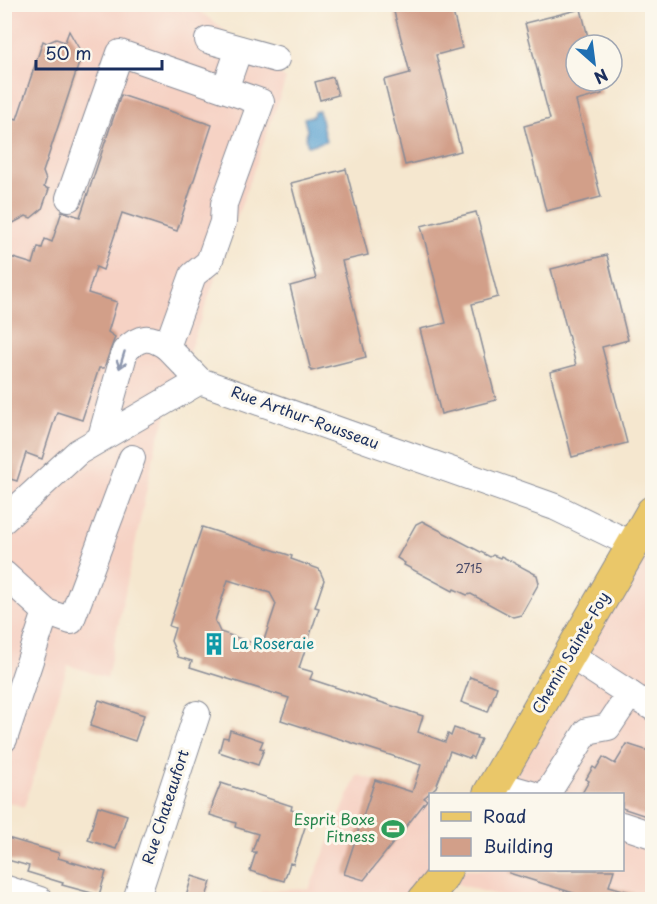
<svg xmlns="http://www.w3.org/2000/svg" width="657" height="904" viewBox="0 0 657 904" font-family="'Playpen Sans',sans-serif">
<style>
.built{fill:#f6d2c4}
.water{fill:#5ba3d2;stroke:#3b6998;stroke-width:1.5}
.building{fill:#d29f89;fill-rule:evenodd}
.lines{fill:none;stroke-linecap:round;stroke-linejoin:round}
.minor-casing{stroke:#888b96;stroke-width:28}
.major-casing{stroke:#888b96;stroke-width:34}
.minor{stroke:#fff;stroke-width:26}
.major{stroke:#eac769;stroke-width:32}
.oneway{stroke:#8d97ae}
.labels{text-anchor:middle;stroke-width:6;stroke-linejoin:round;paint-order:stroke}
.number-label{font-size:12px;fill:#494b69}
.street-label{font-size:15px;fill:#1b2f5e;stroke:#fbf7ec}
.culture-label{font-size:15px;fill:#0d838f;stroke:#fbf7ec;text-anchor:start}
.leisure-label{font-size:15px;fill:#27864d;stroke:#fbf7ec;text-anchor:end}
</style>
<rect width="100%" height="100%" fill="#fbf7ec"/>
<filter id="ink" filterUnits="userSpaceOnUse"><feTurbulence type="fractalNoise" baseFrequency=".0167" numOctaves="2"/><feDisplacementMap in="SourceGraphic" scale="12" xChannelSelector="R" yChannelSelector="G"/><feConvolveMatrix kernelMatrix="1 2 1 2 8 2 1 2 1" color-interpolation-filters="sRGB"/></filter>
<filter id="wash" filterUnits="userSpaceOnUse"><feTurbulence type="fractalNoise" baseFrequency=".008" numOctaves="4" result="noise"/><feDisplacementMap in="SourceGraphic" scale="24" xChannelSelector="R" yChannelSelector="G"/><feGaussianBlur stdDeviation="1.35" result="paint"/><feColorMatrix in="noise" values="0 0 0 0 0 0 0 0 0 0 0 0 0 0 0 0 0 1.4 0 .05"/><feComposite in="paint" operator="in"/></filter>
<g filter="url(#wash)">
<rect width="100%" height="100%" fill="#f5e7cf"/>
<g class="built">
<path d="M 4,5 L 192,5 L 286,79 L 156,445 L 107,678 L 68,665 L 24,807 L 4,801 Z"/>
<path d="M 652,512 L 652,899 L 509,899 L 441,879 L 424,899 L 259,900 L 262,891 L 309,889 L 357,775 L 430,795 L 430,870 L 622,870 L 622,794 L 489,794 Z"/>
</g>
<path class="water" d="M 319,111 L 326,141 L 308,146 L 306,139 L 307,130 L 304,118 L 313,116 L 314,112 Z"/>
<g id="blocks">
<g class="building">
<path d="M 392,4 L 451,4 L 462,48 L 436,55 L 461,151 L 405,165 L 384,80 L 410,73 Z"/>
<path d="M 581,9 L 590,45 L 576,45 L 576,81 L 599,81 L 602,94 L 576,101 L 601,197 L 546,211 L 524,126 L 550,119 L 525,23 Z"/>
<path d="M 69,31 L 82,54 L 43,172 L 46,180 L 44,187 L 49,189 L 42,209 L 31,218 L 26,216 L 4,228 L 4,115 L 17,119 L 43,41 L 47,43 L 56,39 L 65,42 Z"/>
<path d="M 333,77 L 338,95 L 320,100 L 315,82 Z"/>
<path d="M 121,95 L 212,125 L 177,231 L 122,213 L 103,270 L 96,267 L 88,293 L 117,302 L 108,332 L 115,337 L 104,368 L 99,368 L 82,420 L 57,412 L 42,459 L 26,453 L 17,481 L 4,477 L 4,255 L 33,264 L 38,247 L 42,248 L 45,239 L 52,242 L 62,211 L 80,217 Z"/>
<path d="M 346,169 L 368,255 L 342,261 L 366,357 L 311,371 L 290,286 L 316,279 L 291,183 Z"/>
<path d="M 476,212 L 498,297 L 472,304 L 496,400 L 441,414 L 420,329 L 446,323 L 421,226 Z"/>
<path d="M 607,255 L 628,340 L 602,347 L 627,443 L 572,457 L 550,372 L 576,365 L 551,269 Z"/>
<path d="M 422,521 L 490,557 L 493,555 L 500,558 L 501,556 L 537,575 L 539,583 L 521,615 L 513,617 L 471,594 L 467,595 L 454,589 L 453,591 L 404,565 L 405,563 L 397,558 L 416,524 Z"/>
<path d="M 202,527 L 292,556 L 291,559 L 319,569 L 324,580 L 315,607 L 319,608 L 299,668 L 313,672 L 310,679 L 423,716 L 418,732 L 445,742 L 448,734 L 451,736 L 454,728 L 477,736 L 476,738 L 481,739 L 473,758 L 470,756 L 469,758 L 450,751 L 436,787 L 424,798 L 427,800 L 364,880 L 344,874 L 375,780 L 412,792 L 421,765 L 281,720 L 289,698 L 190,667 L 192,661 L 178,657 L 171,641 L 175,628 L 169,626 ZM 228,580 L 270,593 L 276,604 L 262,646 L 220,632 L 215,621 Z"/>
<path d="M 470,677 L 497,687 L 488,712 L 461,702 Z"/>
<path d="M 99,700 L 144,715 L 135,741 L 90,726 Z"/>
<path d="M 230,730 L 263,741 L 260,748 L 264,749 L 258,765 L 219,752 L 223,737 L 228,738 Z"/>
<path d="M 627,744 L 652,752 L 652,818 L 622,808 L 622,795 L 581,795 L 589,781 L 586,779 L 593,767 L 596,769 L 603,757 L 615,764 Z"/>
<path d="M 221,783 L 292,806 L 291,810 L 305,814 L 304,817 L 308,818 L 293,864 L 290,863 L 284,881 L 250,871 L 256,852 L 252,852 L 258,834 L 235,827 L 236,823 L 210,815 L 213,803 Z"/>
<path d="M 98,806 L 127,815 L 116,849 L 88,840 Z"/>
<path d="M 4,837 L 59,853 L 58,858 L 106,872 L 99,895 L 62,885 L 63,883 L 27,872 L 29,866 L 4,859 Z"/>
<path d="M 510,870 L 614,870 L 609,886 L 644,896 L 643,900 L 596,900 L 509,873 Z"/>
<path d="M 192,876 L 211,882 L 205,900 L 185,900 Z"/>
</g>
</g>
</g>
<g filter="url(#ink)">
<use href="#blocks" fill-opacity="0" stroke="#888b96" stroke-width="1.5"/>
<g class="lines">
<g class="minor-casing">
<g id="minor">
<path d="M 208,40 L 276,59"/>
<path d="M 225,89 L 239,49"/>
<path d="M 69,198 L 120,53 L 261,102 L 224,204 L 223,222 L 209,262 L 193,275 L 167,347 L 200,381 L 555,507 L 633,545"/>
<path d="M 101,437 L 125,351 C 139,336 150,335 167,347"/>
<path d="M 4,520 L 78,452 L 200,381"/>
<path d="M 4,574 L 46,612 L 71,621 L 132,458"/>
<path d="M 570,655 L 636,698 L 652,707"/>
<path d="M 4,739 L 46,612"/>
<path d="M 496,784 L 531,794"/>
<path d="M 547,794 L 587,731 L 608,727 L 630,694"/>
<path d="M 622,825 L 652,835"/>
<path d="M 4,888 L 40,900"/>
<path d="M 136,900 L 197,714"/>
</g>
</g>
<g class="major-casing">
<g id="major">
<path d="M 489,794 L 652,512"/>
<path d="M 424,900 L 441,879 L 446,870"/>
</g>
</g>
<use href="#minor" class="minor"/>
<use href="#major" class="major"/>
</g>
<defs><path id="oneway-shaft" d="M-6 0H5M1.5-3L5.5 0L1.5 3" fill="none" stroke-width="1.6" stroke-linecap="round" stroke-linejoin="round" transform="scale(1.5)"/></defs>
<use class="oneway" href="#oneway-shaft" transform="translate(122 360) rotate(107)"/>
</g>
<defs>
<g id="building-bare" transform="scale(1.8)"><path d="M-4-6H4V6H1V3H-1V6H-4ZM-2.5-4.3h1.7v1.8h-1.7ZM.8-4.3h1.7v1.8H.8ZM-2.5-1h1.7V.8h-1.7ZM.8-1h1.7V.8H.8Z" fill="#0f9aa8" stroke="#fbf7ec" stroke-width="2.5" paint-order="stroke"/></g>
<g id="stadium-bare" transform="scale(1.8)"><path d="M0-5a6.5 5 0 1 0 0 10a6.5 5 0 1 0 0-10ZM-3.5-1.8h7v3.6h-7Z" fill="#2e9e5b" stroke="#fbf7ec" stroke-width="2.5" paint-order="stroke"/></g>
</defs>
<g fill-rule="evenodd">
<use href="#building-bare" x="214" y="644"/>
<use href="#stadium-bare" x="393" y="829"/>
</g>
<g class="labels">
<g class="number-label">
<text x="469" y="573">2715</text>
</g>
<g class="street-label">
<text transform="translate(305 418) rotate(20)" y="5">Rue Arthur-Rousseau</text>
<text transform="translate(571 653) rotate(-60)" y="5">Chemin Sainte-Foy</text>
<text transform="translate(166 807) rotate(-72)" y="5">Rue Chateaufort</text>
</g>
<g class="culture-label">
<text x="232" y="649">La Roseraie</text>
</g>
<g class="leisure-label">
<text x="375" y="825">Esprit Boxe<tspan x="375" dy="17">Fitness</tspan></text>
</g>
</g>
<rect width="657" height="904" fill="none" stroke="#fbf7ec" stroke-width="24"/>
<rect x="429" y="793" width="195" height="78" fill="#fbf7ec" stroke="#a1a7b3" stroke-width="1.5"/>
<rect x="441" y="812" width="30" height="9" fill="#eac769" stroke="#a1a7b3" stroke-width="1.5"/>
<text x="483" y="823" font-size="18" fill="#1b2f5e">Road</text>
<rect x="441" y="838" width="30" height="18" fill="#d29f89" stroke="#a1a7b3" stroke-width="1.5"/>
<text x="483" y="853" font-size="18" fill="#1b2f5e">Building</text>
<g transform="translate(594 63) rotate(152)"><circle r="28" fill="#fbf7ec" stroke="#a1a7b3" stroke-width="1.5"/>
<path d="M0-4.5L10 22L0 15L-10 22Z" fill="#1f6fb2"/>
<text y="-9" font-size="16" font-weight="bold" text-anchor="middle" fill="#1b2f5e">N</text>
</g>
<path d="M36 60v9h126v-9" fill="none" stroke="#1b2f5e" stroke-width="3"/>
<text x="45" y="60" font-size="18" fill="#1b2f5e" stroke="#fbf7ec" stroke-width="4.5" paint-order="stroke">50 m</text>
</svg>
